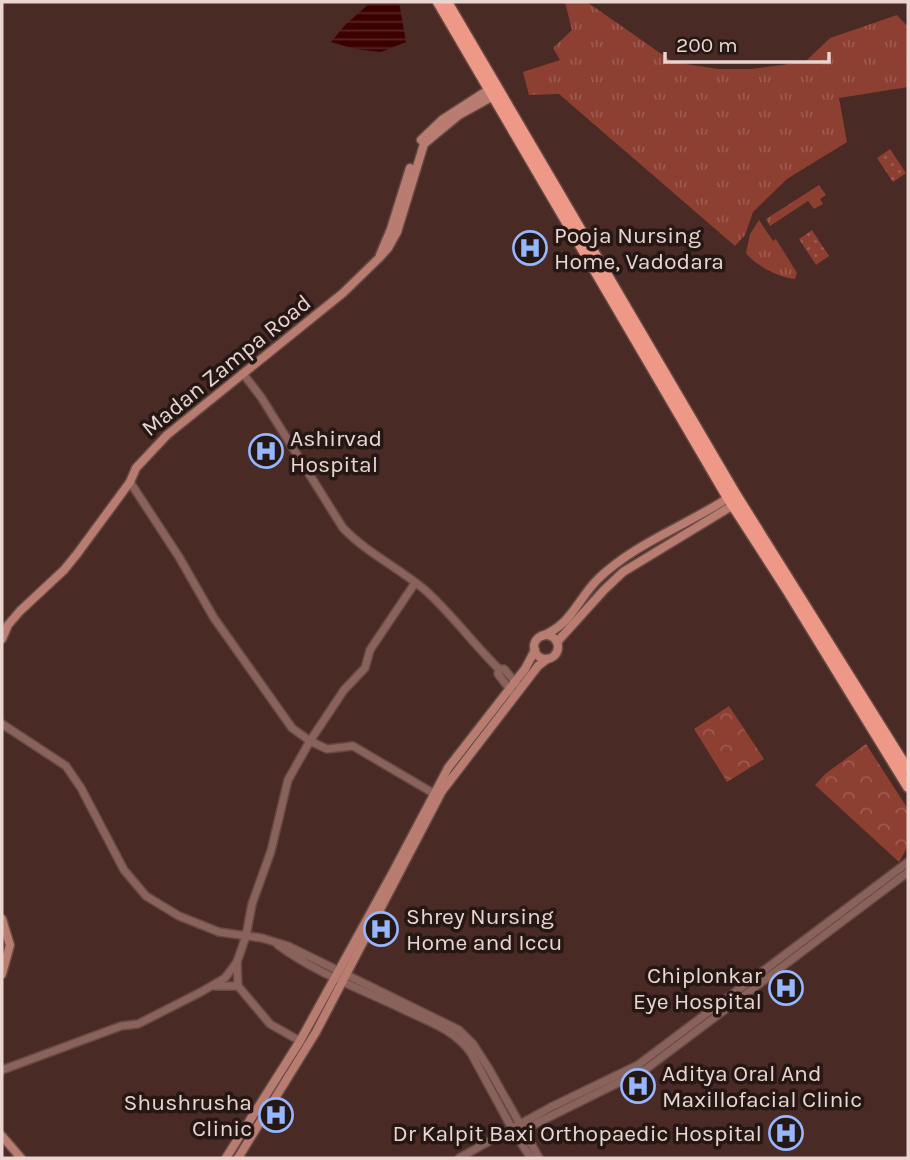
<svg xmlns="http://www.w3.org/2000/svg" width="910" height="1160" viewBox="0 0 910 1160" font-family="Karla,sans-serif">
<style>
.grass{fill:url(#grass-tufts)}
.park{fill:url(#park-crowns)}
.garden{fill:url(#garden-dots)}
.water{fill:url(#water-rules)}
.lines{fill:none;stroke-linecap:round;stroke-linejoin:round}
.tertiary-casing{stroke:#664943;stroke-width:10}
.secondary-casing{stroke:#664943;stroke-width:11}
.trunk-casing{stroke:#664943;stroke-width:13}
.tertiary{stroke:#89625b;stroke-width:7}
.secondary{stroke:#b97c70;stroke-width:8}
.trunk{stroke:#ee9887;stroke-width:10}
.labels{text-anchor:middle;stroke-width:7;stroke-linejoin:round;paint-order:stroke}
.poi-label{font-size:23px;fill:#ead5d1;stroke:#251714;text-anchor:start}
.street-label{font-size:23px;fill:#ead5d1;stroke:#251714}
</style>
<defs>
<pattern id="grass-tufts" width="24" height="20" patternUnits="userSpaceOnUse" patternTransform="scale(1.75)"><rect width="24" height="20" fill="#8d3f32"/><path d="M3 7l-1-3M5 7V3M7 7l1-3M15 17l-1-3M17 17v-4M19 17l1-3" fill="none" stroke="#9d5a4f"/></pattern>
<pattern id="park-crowns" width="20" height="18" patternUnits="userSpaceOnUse" patternTransform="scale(1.75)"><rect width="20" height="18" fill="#8d3f32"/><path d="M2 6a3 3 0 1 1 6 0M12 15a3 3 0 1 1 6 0" fill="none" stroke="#9d5a4f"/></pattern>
<pattern id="garden-dots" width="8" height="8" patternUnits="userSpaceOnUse" patternTransform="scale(1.75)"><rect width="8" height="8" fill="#8d3f32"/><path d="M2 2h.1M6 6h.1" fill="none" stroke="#9d5a4f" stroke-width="1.8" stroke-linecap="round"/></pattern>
<pattern id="water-rules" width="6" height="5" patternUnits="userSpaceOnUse" patternTransform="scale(1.75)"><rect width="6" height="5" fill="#3b0000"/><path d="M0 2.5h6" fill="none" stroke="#582424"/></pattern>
</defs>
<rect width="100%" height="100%" fill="#492a24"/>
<g class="grass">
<path d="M 565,2 L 587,2 L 673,62 L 718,69 L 751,69 L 805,62 L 830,38 L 897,15 L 908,27 L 908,87 L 839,98 L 847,142 L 787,179 L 753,212 L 745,235 L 735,246 L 559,94 L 529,95 L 523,72 L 560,60 L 553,48 L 572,30 Z"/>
<path d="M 819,185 L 826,195 L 820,199 L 823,204 L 814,209 L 808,201 L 770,226 L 766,219 Z"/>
<path d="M 759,220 L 773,241 L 776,239 L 797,273 L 795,279 C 781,278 754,265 746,253 L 750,234 Z"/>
</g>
<g class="park">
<path d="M 729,706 L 764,759 L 727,782 L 694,729 Z"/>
<path d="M 866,744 L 908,809 L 908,846 L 899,862 L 815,785 L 825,774 Z"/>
</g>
<g class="garden">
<path d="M 890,149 L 906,173 L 893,182 L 877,158 Z"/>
<path d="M 812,230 L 829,256 L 816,265 L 799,239 Z"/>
</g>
<path class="water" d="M 371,2 L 399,2 L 406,42 L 381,52 L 355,49 L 331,42 L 345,25 Z"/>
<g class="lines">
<g class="tertiary-casing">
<g id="tertiary">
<path d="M 244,375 L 261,397 L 343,528 C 367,553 399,568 425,590 C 452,614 473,644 499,669 L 504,669 L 517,684"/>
<path d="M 130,482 L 179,557 L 214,618 L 292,728 L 310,741 L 327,749 L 353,746 L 433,793"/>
<path d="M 499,669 L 498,674 L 515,696"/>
<path d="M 2,724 L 66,766 L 81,788 L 124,870 L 146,896 L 179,916 L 219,932 L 262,938 L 288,946 L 459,1030 L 473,1044 L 489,1069 L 539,1158"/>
<path d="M 278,945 C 317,974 366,991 409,1012 C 432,1023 456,1031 471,1053 L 515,1134 L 531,1158"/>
<path d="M 237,962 L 238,986 L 270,1024 L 300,1041"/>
<path d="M 215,986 L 238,986"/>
<path d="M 2,1070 L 121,1026 L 138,1024 L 201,992 L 225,978 L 237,962 L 246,936 L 252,904 L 271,851 L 288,780 L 310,741 L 344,690 L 365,668 L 370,650 L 415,583"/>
<path d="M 504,1135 L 523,1130 L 646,1069 L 908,872"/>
<path d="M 459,1158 L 551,1107 L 638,1065 L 908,862"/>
</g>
</g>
<g class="secondary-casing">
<g id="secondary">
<path d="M 421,140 L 443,119 L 491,88"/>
<path d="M 380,255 L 391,229 L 410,168"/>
<circle cx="546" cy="647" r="12"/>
<path d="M 542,636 C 572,624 577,600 598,579 C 635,543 688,525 731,496"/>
<path d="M 2,639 L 8,625 L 20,611 L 64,570 L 77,554 L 130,482 L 136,468 L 167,435 L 343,293 L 379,258 L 388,248 L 397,232 L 424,144 L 459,115 L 497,94"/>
<path d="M 557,642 L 604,590 L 623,572 L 735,504"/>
<path d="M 2,919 L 10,945 L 2,974"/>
<path d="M 2,1136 L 21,1158"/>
<path d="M 226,1158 L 300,1041 L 392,874 L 448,768 L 525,669 L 535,650"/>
<path d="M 238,1158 L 316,1032 L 442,791 L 538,666 L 547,659"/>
</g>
</g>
<g class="trunk-casing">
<g id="trunk">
<path d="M 438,2 L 728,498 L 786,588 L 908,787"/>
<path d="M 447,2 L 736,495 L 908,770"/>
</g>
</g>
<use href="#tertiary" class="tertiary"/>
<use href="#secondary" class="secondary"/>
<use href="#trunk" class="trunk"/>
</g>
<defs>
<g id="hospital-ring" transform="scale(1.75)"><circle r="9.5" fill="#251714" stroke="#96b6fd" stroke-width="1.5"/><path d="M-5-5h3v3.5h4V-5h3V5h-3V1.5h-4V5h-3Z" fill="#96b6fd"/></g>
</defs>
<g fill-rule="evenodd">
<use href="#hospital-ring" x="530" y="248"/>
<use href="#hospital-ring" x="266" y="451"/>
<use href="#hospital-ring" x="381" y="929"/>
<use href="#hospital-ring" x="786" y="988"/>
<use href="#hospital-ring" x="638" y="1086"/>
<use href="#hospital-ring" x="276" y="1115"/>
<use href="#hospital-ring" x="786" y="1133"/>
</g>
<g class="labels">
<g class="poi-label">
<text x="554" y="243">Pooja Nursing<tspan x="554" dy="26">Home, Vadodara</tspan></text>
<text x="290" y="446">Ashirvad<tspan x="290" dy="26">Hospital</tspan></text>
<text x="406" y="924">Shrey Nursing<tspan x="406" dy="26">Home and Iccu</tspan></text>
<text x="762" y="983" text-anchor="end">Chiplonkar<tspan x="762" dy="26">Eye Hospital</tspan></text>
<text x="662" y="1081">Aditya Oral And<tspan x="662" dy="26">Maxillofacial Clinic</tspan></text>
<text x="252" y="1110" text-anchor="end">Shushrusha<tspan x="252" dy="26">Clinic</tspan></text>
<text x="762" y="1141" text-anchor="end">Dr Kalpit Baxi Orthopaedic Hospital</text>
</g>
<g class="street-label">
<text transform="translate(226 365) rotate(-39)" y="8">Madan Zampa Road</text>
</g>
</g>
<rect width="910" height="1160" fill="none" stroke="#ead5d1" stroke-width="7"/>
<path d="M665 52v10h164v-10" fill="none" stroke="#ead5d1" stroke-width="3.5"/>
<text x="676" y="52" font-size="21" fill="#ead5d1" stroke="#251714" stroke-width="5" paint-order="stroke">200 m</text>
</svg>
